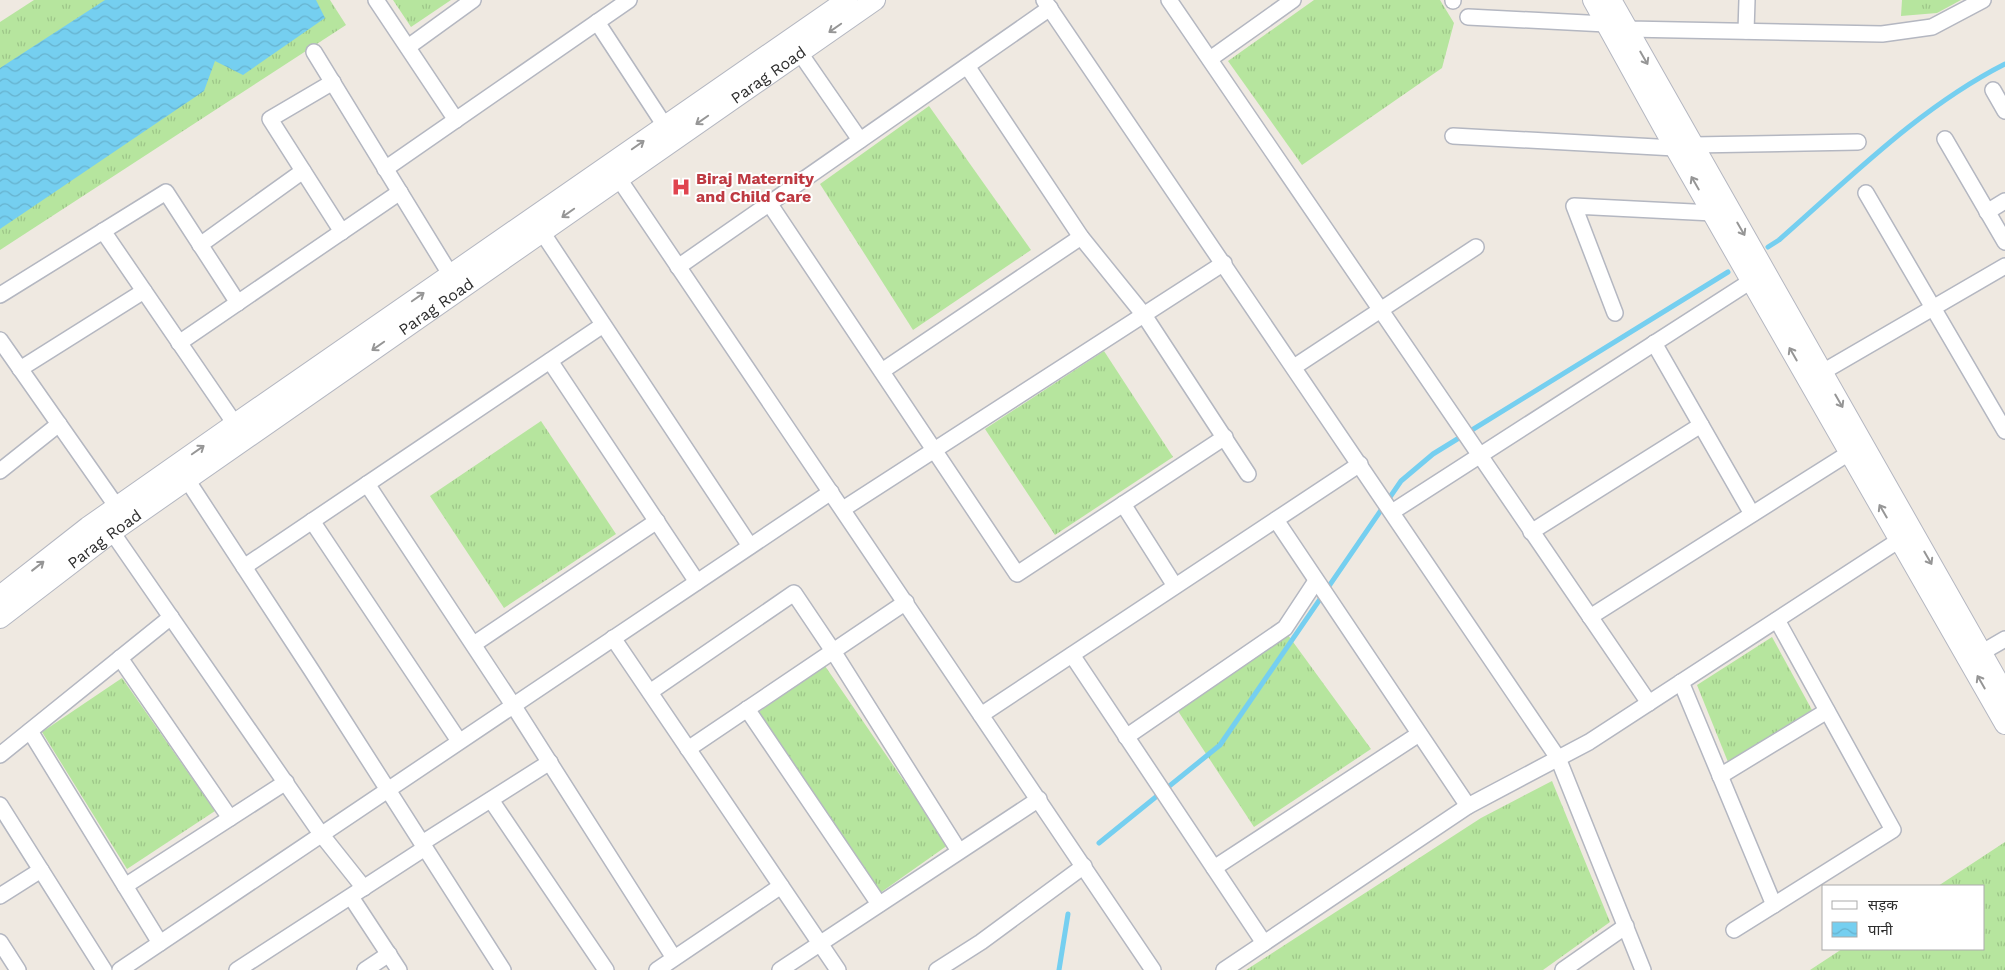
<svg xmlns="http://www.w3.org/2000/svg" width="2005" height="970" viewBox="0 0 2005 970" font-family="'Work Sans','Noto Sans Devanagari',sans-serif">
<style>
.grass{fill:url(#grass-tufts)}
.water{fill:url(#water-waves)}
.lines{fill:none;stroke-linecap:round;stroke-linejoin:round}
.stream{stroke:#75cff0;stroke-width:5}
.minor-casing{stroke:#b4b7c1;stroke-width:18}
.tertiary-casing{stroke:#b4b7c1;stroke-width:22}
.minor{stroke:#fff;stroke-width:15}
.tertiary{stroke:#fff;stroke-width:20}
.oneway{stroke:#969696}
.labels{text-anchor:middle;stroke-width:4;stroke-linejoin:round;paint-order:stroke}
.street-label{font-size:16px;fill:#2e2e2e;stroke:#fff}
.health-label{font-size:16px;font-weight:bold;fill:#be3a42;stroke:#fff;text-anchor:start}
</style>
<defs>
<pattern id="grass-tufts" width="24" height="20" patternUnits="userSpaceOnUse" patternTransform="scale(1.25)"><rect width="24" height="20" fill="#b6e59e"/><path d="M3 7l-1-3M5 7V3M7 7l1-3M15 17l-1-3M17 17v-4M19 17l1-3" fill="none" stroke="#9dc588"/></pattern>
<pattern id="water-waves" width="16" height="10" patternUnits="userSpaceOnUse" patternTransform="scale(1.25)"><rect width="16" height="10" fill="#75cff0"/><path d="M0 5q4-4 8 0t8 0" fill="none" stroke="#66b2ce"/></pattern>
</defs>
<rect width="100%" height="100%" fill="#efe9e1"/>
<g class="grass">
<path d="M 34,0 L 330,0 L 346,25 L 0,250 L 0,22 Z"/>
<path d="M 393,0 L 451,0 L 411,27 Z"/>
<path d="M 1314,0 L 1440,0 L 1454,23 L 1442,68 L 1302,165 L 1228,61 Z"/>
<path d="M 1902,0 L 1961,0 L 1937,13 L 1901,16 Z"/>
<path d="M 929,106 L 1031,250 L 913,330 L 820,184 Z"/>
<path d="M 1104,351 L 1173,457 L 1055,535 L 985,429 Z"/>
<path d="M 541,421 L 616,534 L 504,608 L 430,496 Z"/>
<path d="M 1288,635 L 1371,749 L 1254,827 L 1178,711 Z"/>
<path d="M 1772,637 L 1812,710 L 1728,762 L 1697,685 Z"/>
<path d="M 825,666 L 948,845 L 880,893 L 757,713 Z"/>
<path d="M 122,678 L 215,811 L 127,869 L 42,732 Z"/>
<path d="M 1552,781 L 1610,922 L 1543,970 L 1246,970 L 1481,818 Z"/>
<path d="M 2005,842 L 2005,970 L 1810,970 L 1842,949 L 1984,949 L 1984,886 L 1938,886 Z"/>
</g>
<path class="water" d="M 105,0 L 316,0 L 325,18 L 243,75 L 215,61 L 204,91 L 0,229 L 0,68 Z"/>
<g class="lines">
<g class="stream">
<path d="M 1768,247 L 1779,240 C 1850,178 1920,107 2005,64"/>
<path d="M 1099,843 L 1220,745 L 1401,481 L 1433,454 L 1728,272"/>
<path d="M 1059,970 L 1068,914"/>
</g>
<g class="minor-casing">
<g id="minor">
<path d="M 376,0 L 456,120"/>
<path d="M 1044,0 L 1558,758 L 1643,970"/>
<path d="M 1169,0 L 1649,703"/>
<path d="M 1453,0 L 1453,1"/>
<path d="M 1468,17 L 1606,24 L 1628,29 L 1882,34 L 1932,27 L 1983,0"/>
<path d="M 597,22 L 665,126"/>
<path d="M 1746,31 L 1747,0"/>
<path d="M 408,47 L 473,0"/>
<path d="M 314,52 L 450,274"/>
<path d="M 800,53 L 860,140"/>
<path d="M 1210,59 L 1293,0"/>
<path d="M 967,66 L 1081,237 L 1144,315 L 1248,474"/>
<path d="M 333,82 L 270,119 L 342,232"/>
<path d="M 1993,90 L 2005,111"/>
<path d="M 1453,136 L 1675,148"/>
<path d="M 1945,139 L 2005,242"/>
<path d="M 1693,145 L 1858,142"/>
<path d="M 385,169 L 629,0"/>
<path d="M 613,170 L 1153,970"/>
<path d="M 1866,193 L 2005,431"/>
<path d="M 769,203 L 1017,574 L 1225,437"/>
<path d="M 1987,212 L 2005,201"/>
<path d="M 103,231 L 235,424"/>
<path d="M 542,232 L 750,546"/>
<path d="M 200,245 L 303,171"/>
<path d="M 678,267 L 1050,8"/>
<path d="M 0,295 L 166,192 L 238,303"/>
<path d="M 1615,313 L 1574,206 L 1713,213"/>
<path d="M 0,340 L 117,507"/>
<path d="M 179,343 L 400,192"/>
<path d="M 1654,343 L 1752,514"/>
<path d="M 550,361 L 697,582"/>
<path d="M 1294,367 L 1476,247"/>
<path d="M 20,369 L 144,291"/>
<path d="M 882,371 L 1081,237"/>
<path d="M 1814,377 L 2005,266"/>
<path d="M 0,471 L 59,424"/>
<path d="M 182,472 L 312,671 L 503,970"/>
<path d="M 367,484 L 513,705 L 674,958"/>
<path d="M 1123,504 L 1175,586"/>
<path d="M 843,509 L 1224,263"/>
<path d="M 1392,512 L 1751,281"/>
<path d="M 1276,520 L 1468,806"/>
<path d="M 312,521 L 459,741"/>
<path d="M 112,532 L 321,834 L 364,888"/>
<path d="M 1531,532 L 1701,425"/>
<path d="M 244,567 L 603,325"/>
<path d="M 1590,617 L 1849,453"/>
<path d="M 613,638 L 838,970"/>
<path d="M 474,644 L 657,521"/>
<path d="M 1072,655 L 1264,943"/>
<path d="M 1974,657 L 2005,639"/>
<path d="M 120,658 L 230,818"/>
<path d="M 1681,682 L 1774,905"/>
<path d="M 650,692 L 794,593 L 833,651 L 959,851"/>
<path d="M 747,709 L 879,904"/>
<path d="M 981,715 L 1360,464"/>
<path d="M 30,731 L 160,943"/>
<path d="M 1126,737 L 1285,628 L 1316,581"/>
<path d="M 688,749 L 906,602"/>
<path d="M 0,755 L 171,617"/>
<path d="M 1720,776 L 1827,711"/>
<path d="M 491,800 L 606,970"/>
<path d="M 0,805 L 104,970"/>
<path d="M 422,843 L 550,762"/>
<path d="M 1214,868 L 1419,734"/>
<path d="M 125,886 L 286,782"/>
<path d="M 0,896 L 41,870"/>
<path d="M 351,897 L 399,970"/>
<path d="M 1734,930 L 1893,830 L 1777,620"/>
<path d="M 0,942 L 18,970"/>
<path d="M 120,970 L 831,492"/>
<path d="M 237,970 L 425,848"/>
<path d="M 365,970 L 389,954"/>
<path d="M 657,970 L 781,886"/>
<path d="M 780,970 L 1039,799"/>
<path d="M 937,970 L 981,942 L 1084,866"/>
<path d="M 1224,970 L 1468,806 L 1589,742 L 1907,535"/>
<path d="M 1563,970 L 1626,926"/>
</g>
</g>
<g class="tertiary-casing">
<g id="tertiary">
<path d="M 1593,0 L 1666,132 L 2005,724"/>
<path d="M 1611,0 L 2005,694"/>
<path d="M 0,596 L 88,527 L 235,424 L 847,0"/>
<path id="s1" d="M 0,618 L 112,532 L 875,0"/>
</g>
</g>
<use href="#minor" class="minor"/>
<use href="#tertiary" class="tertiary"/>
</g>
<defs><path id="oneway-shaft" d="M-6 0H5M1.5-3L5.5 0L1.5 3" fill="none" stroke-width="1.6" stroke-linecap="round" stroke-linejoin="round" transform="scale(1.25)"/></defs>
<g class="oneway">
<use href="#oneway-shaft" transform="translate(835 28) rotate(145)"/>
<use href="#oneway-shaft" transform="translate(1644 58) rotate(60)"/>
<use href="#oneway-shaft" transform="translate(702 120) rotate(145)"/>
<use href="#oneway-shaft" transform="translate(638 145) rotate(-35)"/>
<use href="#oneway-shaft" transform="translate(1695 183) rotate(-120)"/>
<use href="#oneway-shaft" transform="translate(568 213) rotate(145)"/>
<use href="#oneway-shaft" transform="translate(1741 229) rotate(60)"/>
<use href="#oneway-shaft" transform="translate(418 297) rotate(-35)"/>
<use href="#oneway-shaft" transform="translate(378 346) rotate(145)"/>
<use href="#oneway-shaft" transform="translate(1793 354) rotate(-120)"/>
<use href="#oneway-shaft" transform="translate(1839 401) rotate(60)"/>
<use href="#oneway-shaft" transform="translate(198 450) rotate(-35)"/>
<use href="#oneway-shaft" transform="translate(1883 511) rotate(-120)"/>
<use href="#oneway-shaft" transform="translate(1928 558) rotate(60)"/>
<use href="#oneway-shaft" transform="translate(38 566) rotate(-38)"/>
<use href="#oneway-shaft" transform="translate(1981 682) rotate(-120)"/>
</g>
<defs>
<g id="hospital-bare" transform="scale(1.5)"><path d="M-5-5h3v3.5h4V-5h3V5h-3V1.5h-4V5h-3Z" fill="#e0444e" stroke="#fff" stroke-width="2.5" paint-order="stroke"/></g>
</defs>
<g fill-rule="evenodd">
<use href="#hospital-bare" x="681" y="187"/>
</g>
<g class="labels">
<g class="street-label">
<text dy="6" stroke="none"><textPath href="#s1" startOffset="941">Parag Road</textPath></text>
<text dy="6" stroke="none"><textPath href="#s1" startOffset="536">Parag Road</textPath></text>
<text dy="6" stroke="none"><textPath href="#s1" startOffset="131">Parag Road</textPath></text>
</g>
<g class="health-label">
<text x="696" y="184">Biraj Maternity<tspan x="696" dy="18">and Child Care</tspan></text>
</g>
</g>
<rect x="1822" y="885" width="162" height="65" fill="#ffffff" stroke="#ababab"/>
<rect x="1832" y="901" width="25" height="8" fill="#ffffff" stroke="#ababab"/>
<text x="1868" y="910" font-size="15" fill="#2e2e2e">सड़क</text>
<rect x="1832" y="922" width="25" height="15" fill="url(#water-waves)" stroke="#ababab"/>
<text x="1868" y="935" font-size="15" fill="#2e2e2e">पानी</text>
</svg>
